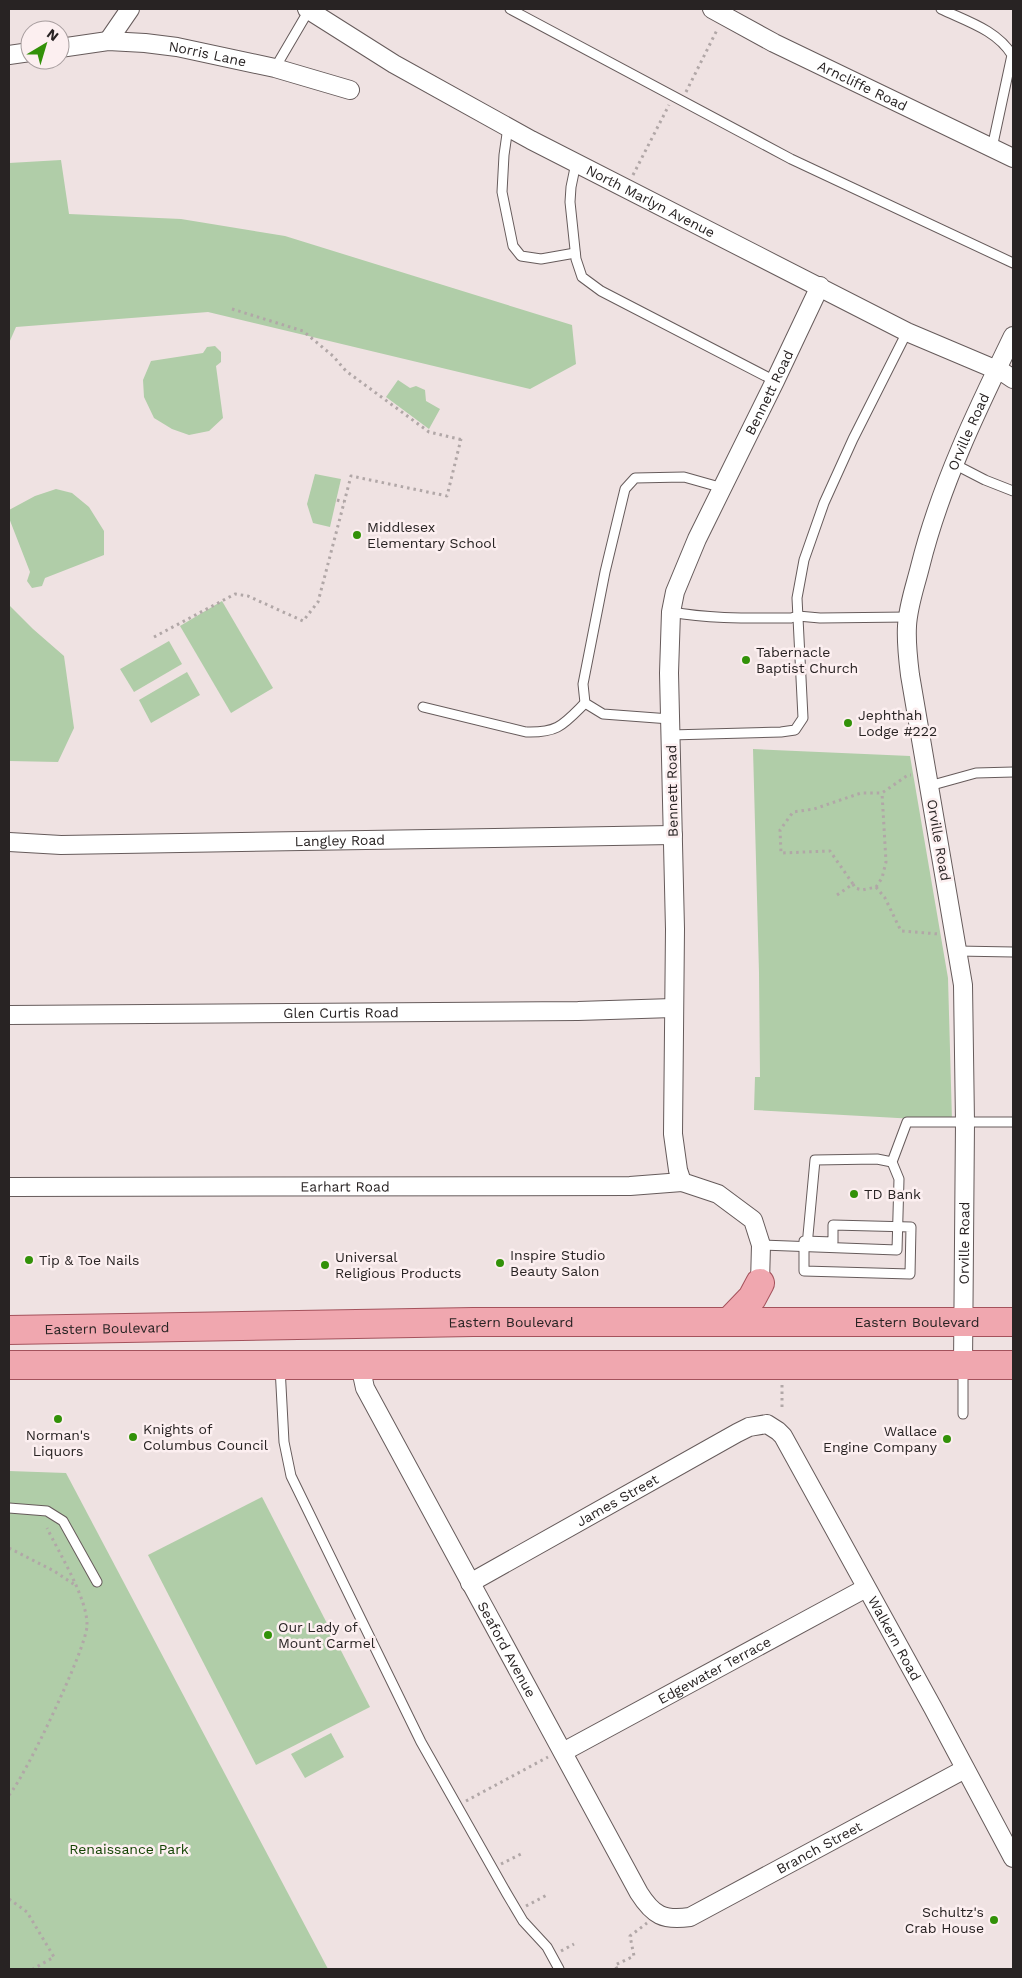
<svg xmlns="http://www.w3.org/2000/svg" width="1022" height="1978" viewBox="0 0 1022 1978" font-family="'Work Sans',sans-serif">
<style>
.green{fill:#b0cda8}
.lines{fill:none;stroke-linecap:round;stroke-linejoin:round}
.lane-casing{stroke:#665b5b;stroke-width:11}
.street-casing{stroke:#665b5b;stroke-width:20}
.primary-casing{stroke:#a4525c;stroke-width:30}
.path{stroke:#b1a7a7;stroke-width:3;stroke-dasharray:2.5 4;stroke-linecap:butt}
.lane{stroke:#fff;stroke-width:9}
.street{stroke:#fff;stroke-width:18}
.primary{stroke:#f0a7af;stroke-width:28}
.poi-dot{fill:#329108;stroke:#fceff0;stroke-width:2}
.labels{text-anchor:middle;stroke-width:5;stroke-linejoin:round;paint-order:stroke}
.street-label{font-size:14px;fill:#282323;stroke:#fceff0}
.poi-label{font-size:14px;fill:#282323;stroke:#fceff0;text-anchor:start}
.park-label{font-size:14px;fill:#144404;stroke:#fceff0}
</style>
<rect width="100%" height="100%" fill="#efe2e2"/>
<g class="green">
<path d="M 61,160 L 69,214 L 181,219 L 285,236 L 572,325 L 576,364 L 530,389 L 208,312 L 16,327 L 9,343 L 9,163 Z"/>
<path d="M 215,346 L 221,352 L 221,362 L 216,366 L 223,418 L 209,431 L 189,435 L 172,429 L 154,418 L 144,397 L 143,380 L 151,361 L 203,353 L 207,347 Z"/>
<path d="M 398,380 L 410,388 L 416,386 L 425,390 L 426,401 L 440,409 L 429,429 L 386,397 Z"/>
<path d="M 315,474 L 341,479 L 330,527 L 313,523 L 307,504 Z"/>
<path d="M 56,489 L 72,493 L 89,507 L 104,531 L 104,555 L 45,578 L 42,586 L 32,588 L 27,581 L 30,572 L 9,518 L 9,510 L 35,496 Z"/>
<path d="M 222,601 L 273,688 L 231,713 L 180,626 Z"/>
<path d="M 9,605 L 33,629 L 64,656 L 74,728 L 58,762 L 9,761 Z"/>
<path d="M 169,641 L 182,664 L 134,692 L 120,669 Z"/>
<path d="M 187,672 L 200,695 L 151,723 L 139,700 Z"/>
<path d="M 753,749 L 910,756 L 948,978 L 952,1121 L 754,1110 L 755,1077 L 760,1077 L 759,972 Z"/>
<path d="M 9,1471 L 66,1473 L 328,1969 L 9,1969 Z"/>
<path d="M 262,1497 L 370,1707 L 256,1765 L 148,1555 Z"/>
<path d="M 331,1733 L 344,1757 L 305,1778 L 291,1754 Z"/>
</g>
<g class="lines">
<g class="lane-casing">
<g id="lane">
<path d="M 510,9 L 791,159 L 1013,263"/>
<path d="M 941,9 C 966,21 997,30 1012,55 L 992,148"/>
<path d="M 275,68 L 309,10"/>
<path d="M 508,127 L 504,155 L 502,192 L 513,246 L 521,256 L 541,259 L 575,253"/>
<path d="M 576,163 L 571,187 L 570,202 L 576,259 L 582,277 L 601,291 L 775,381"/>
<path d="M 954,464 L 985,480 L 1013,491"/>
<path d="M 671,612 C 711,619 750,618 791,618 L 798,616 L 820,618 L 908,617"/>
<path d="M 423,707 L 526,732 C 558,733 563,725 585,703"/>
<path d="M 670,719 L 603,714 L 585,703 L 583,684 L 605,572 L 625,489 L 635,478 L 684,477 L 723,488"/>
<path d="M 670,735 L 781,732 L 795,730 L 803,718 L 797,598 L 804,560 L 824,503 L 853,439 L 907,332"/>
<path d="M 929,786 L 976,773 L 1013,772"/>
<path d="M 957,951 L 1013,952"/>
<path d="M 833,1225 L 911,1227 L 910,1274 L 804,1271 L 804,1241 L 833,1242 Z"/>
<path d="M 761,1245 L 897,1250 L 899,1179 L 892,1162 L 907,1122 L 1013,1122"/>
<path d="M 807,1246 L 815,1160 L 877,1159 L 892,1162"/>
<path d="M 280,1367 L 284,1442 L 291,1476 L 421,1742 L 507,1894 L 523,1921 L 547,1947 L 559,1969"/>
<path d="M 963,1414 L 963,1367"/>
<path d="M 9,1508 L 47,1511 L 63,1521 L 97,1582"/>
</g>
</g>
<g class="street-casing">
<g id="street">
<path id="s1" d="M 307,9 L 394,64 L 531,140 L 907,332 L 1004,373 L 1013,379"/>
<path id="s2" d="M 712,9 L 774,43 L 1013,158"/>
<path d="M 108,41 L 130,9"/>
<path id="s3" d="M 60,48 L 108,41 L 145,43 L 177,47 L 275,68 L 350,90"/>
<path d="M 9,55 L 30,52"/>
<path id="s4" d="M 9,842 L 61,845 L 673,835"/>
<path id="s5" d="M 9,1015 L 578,1011 L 673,1008"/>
<path id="s6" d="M 9,1187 L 630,1186 L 682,1182"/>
<path id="s7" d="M 760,1283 L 761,1245 L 753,1220 L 718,1194 L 682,1182 L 678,1170 L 673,1134 L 675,929 L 669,673 L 671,612 L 675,592 L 697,539 L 775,381 L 820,286"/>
<path id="s8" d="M 360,1365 L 365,1388 L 639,1893 C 653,1915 663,1921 690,1917 L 965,1769"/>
<path id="s9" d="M 963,1365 L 965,1122 L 963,985 L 910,675 C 908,659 906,643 907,626 C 908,606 915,587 920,567 C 940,486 977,410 1013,336"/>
<path id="s10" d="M 470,1583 L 737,1433 L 749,1427 L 767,1424 L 778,1431 L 783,1436 L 933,1708 L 1013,1858"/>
<path id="s11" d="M 563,1752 L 866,1588"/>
</g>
</g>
<g class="primary-casing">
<g id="primary">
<path d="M 729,1322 L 752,1298 L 760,1283"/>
<path id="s12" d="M 9,1330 L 473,1322 L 1013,1322"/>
<path d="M 9,1365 L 1013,1365"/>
</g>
</g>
<g class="path">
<path d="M 686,92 L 717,30"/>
<path d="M 633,175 L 669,105"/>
<path d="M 232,309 L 303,331 L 333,356 L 346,371 L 429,432 L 463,440"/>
<path d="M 337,500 L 344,502"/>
<path d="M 154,637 L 235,594 L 248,596 L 303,621 L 318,602 L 351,476 L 447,496 L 461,439"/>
<path d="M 853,884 L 855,888 L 862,890 L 876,887 L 882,878 L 886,862 L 882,793"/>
<path d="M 876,887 L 885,898 L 901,931 L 939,934"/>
<path d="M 837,895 L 853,884 L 830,851 L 781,853 L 780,830 L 793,812 L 814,809 L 861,793 L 882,793 L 908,775 L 911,775"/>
<path d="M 782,1385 L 782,1411"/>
<path d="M 9,1548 L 54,1571 L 75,1585"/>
<path d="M 9,1795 C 25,1777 86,1649 87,1626 C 88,1599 59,1553 47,1528"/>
<path d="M 466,1801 L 548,1757"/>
<path d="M 501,1864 L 523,1853"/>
<path d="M 9,1899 L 27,1912 L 54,1957 L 33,1969"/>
<path d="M 526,1906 L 547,1895"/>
<path d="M 561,1951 L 574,1944"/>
<path d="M 617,1969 L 615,1965 L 634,1956 L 630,1936 L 647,1923"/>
</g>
<use href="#lane" class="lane"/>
<use href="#street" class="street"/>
<use href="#primary" class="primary"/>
</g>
<g class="poi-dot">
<circle cx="357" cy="535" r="5"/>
<circle cx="746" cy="660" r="5"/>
<circle cx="848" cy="723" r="5"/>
<circle cx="854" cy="1194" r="5"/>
<circle cx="29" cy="1260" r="5"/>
<circle cx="500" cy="1263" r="5"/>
<circle cx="325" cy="1265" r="5"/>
<circle cx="58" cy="1419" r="5"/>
<circle cx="133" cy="1437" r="5"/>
<circle cx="947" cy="1439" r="5"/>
<circle cx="268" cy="1635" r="5"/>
<circle cx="994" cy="1920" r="5"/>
</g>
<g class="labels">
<g class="street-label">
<text dy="5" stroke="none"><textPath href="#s3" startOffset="149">Norris Lane</textPath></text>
<text dy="5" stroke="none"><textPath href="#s2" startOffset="169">Arncliffe Road</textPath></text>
<text dy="5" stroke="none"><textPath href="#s1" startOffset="394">North Marlyn Avenue</textPath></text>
<text dy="5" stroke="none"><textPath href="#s7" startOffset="958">Bennett Road</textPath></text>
<text dy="5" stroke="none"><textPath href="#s9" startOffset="948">Orville Road</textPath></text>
<text transform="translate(672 791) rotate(-91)" y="5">Bennett Road</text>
<text transform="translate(939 840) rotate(80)" y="5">Orville Road</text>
<text dy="5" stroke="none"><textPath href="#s4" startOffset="331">Langley Road</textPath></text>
<text dy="5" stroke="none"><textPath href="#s5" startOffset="332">Glen Curtis Road</textPath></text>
<text dy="5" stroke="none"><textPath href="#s6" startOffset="336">Earhart Road</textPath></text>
<text dy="5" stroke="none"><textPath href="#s9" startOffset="122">Orville Road</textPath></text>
<text dy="5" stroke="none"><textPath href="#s12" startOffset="502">Eastern Boulevard</textPath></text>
<text dy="5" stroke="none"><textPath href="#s12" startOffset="908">Eastern Boulevard</textPath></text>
<text dy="5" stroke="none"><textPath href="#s12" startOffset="98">Eastern Boulevard</textPath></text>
<text dy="5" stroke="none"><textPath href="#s10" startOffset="169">James Street</textPath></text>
<text dy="5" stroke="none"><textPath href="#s10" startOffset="589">Walkern Road</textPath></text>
<text dy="5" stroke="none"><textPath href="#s8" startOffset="321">Seaford Avenue</textPath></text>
<text dy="5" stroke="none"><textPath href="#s11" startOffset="172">Edgewater Terrace</textPath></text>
<text dy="5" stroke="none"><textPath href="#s8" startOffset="806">Branch Street</textPath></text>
</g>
<g class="poi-label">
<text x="367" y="532">Middlesex<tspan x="367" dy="16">Elementary School</tspan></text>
<text x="756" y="657">Tabernacle<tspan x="756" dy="16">Baptist Church</tspan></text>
<text x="858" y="720">Jephthah<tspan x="858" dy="16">Lodge #222</tspan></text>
<text x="864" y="1199">TD Bank</text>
<text x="510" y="1260">Inspire Studio<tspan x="510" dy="16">Beauty Salon</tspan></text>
<text x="335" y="1262">Universal<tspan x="335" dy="16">Religious Products</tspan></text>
<text x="39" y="1265">Tip &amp; Toe Nails</text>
<text x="143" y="1434">Knights of<tspan x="143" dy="16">Columbus Council</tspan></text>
<text x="937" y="1436" text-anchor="end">Wallace<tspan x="937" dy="16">Engine Company</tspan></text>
<text x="58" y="1440" text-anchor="middle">Norman's<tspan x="58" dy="16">Liquors</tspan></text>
<text x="278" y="1632">Our Lady of<tspan x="278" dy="16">Mount Carmel</tspan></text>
<text x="984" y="1917" text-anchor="end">Schultz's<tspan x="984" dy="16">Crab House</tspan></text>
</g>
<g class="park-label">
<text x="129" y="1854">Renaissance Park</text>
</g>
</g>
<rect width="1022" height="1978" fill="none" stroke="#282323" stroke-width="20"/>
<g transform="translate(45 45) rotate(38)"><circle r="24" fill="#fceff0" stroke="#a79d9e"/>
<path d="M0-4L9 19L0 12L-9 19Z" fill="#329108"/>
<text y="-8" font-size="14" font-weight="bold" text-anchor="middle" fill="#282323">N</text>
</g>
</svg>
